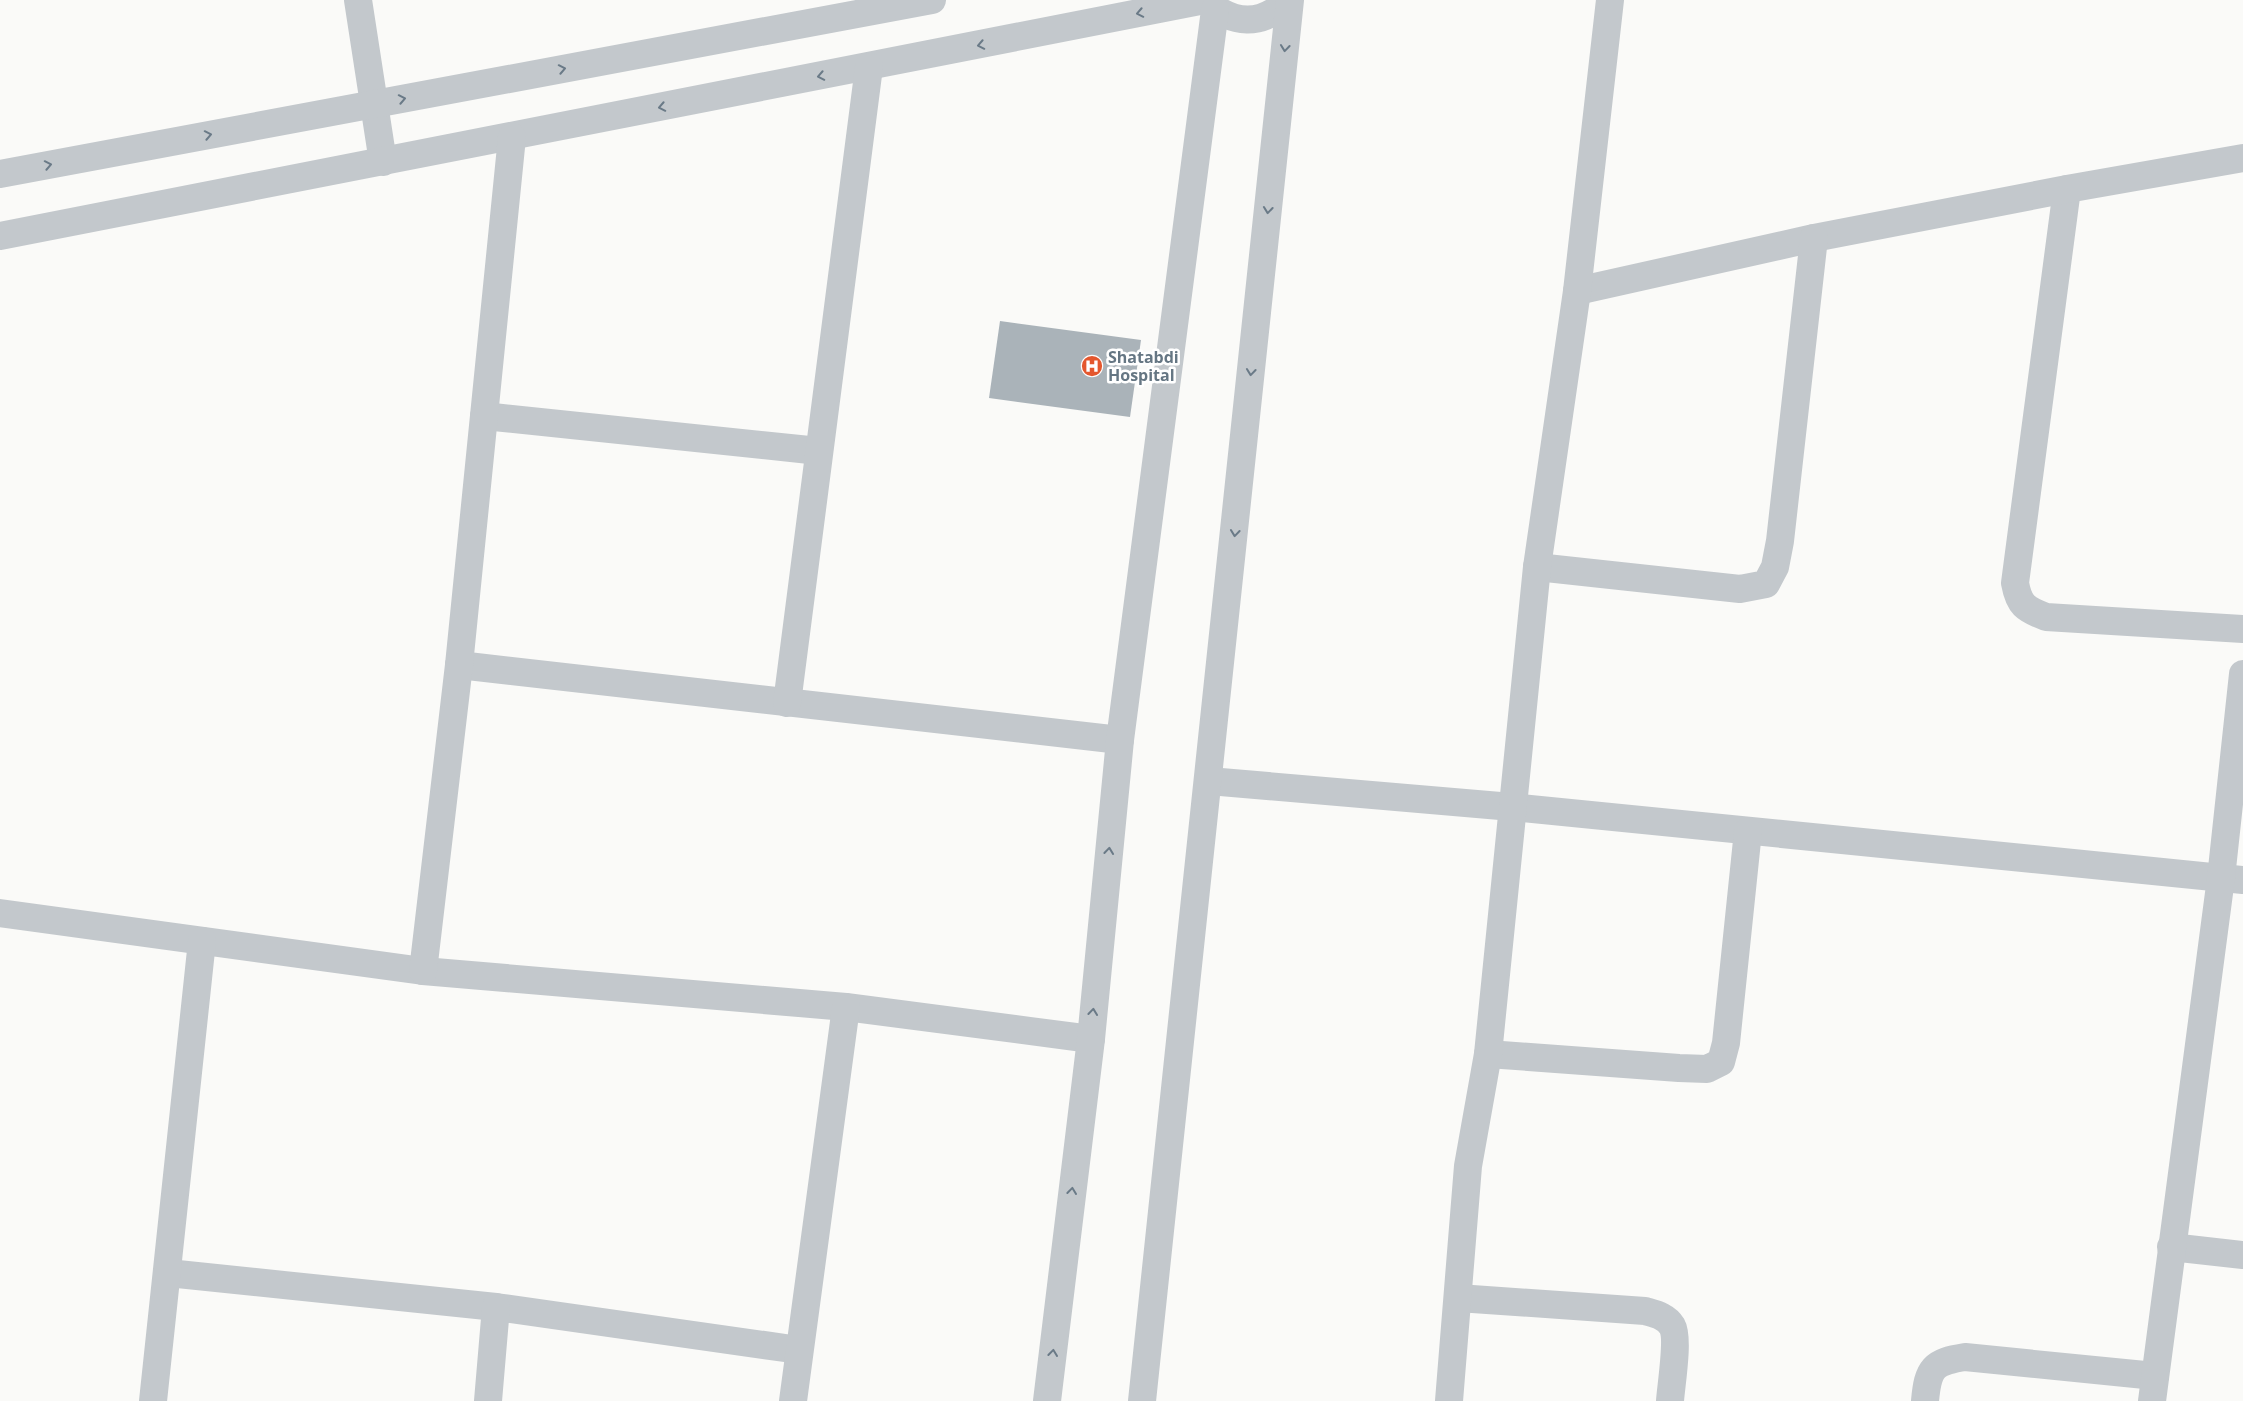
<svg xmlns="http://www.w3.org/2000/svg" width="2243" height="1401" viewBox="0 0 2243 1401" font-family="'Open Sans',sans-serif">
<style>
.building{fill:#aab3b9}
.lines{fill:none;stroke-linecap:round;stroke-linejoin:round}
.minor{stroke:#c3c8cc;stroke-width:28}
.oneway{stroke:#6a7a87}
.labels{text-anchor:middle;stroke-width:5;stroke-linejoin:round;paint-order:stroke}
.poi-label{font-size:16px;font-weight:bold;fill:#657683;stroke:#fff;text-anchor:start}
</style>
<rect width="100%" height="100%" fill="#fafaf8"/>
<path class="building" d="M 1000,321 L 1141,340 L 1130,417 L 989,398 Z"/>
<g class="lines">
<g class="minor">
<path d="M 358,0 L 383,162"/>
<path d="M 1205,0 C 1232,25 1262,27 1288,0"/>
<path d="M 0,174 L 932,0"/>
<path d="M 2067,189 L 2015,583 C 2019,605 2025,609 2046,617 L 2243,629"/>
<path d="M 0,236 L 1205,0"/>
<path d="M 1577,291 L 1814,238 L 2067,189 L 2243,158"/>
<path d="M 484,416 L 819,451"/>
<path d="M 1537,567 L 1740,589 L 1766,584 L 1775,567 L 1780,541 L 1814,238"/>
<path d="M 459,665 L 1120,740"/>
<path d="M 787,703 L 869,67"/>
<path d="M 1209,781 L 1512,807 L 2243,880"/>
<path d="M 0,913 L 423,971 L 846,1007 L 1091,1039"/>
<path d="M 423,971 L 459,665 L 512,137"/>
<path d="M 1488,1054 L 1679,1068 L 1707,1069 L 1721,1062 L 1726,1043 L 1748,831"/>
<path d="M 2171,1247 L 2243,1255"/>
<path d="M 168,1273 L 496,1307 L 799,1350"/>
<path d="M 1458,1298 L 1645,1311 C 1655,1314 1666,1316 1672,1326 C 1679,1338 1671,1386 1670,1401"/>
<path d="M 153,1401 L 202,941"/>
<path d="M 488,1401 L 496,1307"/>
<path d="M 793,1401 L 846,1007"/>
<path d="M 1047,1401 L 1091,1039 L 1120,740 L 1215,10"/>
<path d="M 1142,1401 L 1290,0"/>
<path d="M 1449,1401 L 1468,1166 L 1488,1054 L 1537,567 L 1577,291 L 1610,0"/>
<path d="M 1925,1401 C 1928,1368 1933,1362 1965,1357 L 2155,1376"/>
<path d="M 2152,1401 L 2221,878 L 2243,674"/>
</g>
</g>
<defs><path id="oneway-chevron" d="M-2-3.5L2.5 0L-2 3.5" fill="none" stroke-width="1.6" stroke-linecap="round" stroke-linejoin="round" transform="scale(1.25)"/></defs>
<g class="oneway">
<use href="#oneway-chevron" transform="translate(1140 13) rotate(169)"/>
<use href="#oneway-chevron" transform="translate(981 45) rotate(169)"/>
<use href="#oneway-chevron" transform="translate(1285 48) rotate(96)"/>
<use href="#oneway-chevron" transform="translate(562 69) rotate(-11)"/>
<use href="#oneway-chevron" transform="translate(821 76) rotate(169)"/>
<use href="#oneway-chevron" transform="translate(402 99) rotate(-11)"/>
<use href="#oneway-chevron" transform="translate(662 107) rotate(169)"/>
<use href="#oneway-chevron" transform="translate(208 135) rotate(-11)"/>
<use href="#oneway-chevron" transform="translate(48 165) rotate(-11)"/>
<use href="#oneway-chevron" transform="translate(1268 210) rotate(96)"/>
<use href="#oneway-chevron" transform="translate(1251 372) rotate(96)"/>
<use href="#oneway-chevron" transform="translate(1235 533) rotate(96)"/>
<use href="#oneway-chevron" transform="translate(1109 851) rotate(-84)"/>
<use href="#oneway-chevron" transform="translate(1093 1012) rotate(-84)"/>
<use href="#oneway-chevron" transform="translate(1072 1191) rotate(-83)"/>
<use href="#oneway-chevron" transform="translate(1053 1353) rotate(-83)"/>
</g>
<defs>
<g id="hospital-disc" transform="scale(1.125)"><circle r="9.5" fill="#e4572e" stroke="#fff"/><path d="M-5-5h3v3.5h4V-5h3V5h-3V1.5h-4V5h-3Z" fill="#fff"/></g>
</defs>
<g fill-rule="evenodd">
<use href="#hospital-disc" x="1092" y="366"/>
</g>
<g class="labels">
<g class="poi-label">
<text x="1108" y="363">Shatabdi<tspan x="1108" dy="18">Hospital</tspan></text>
</g>
</g>
</svg>
